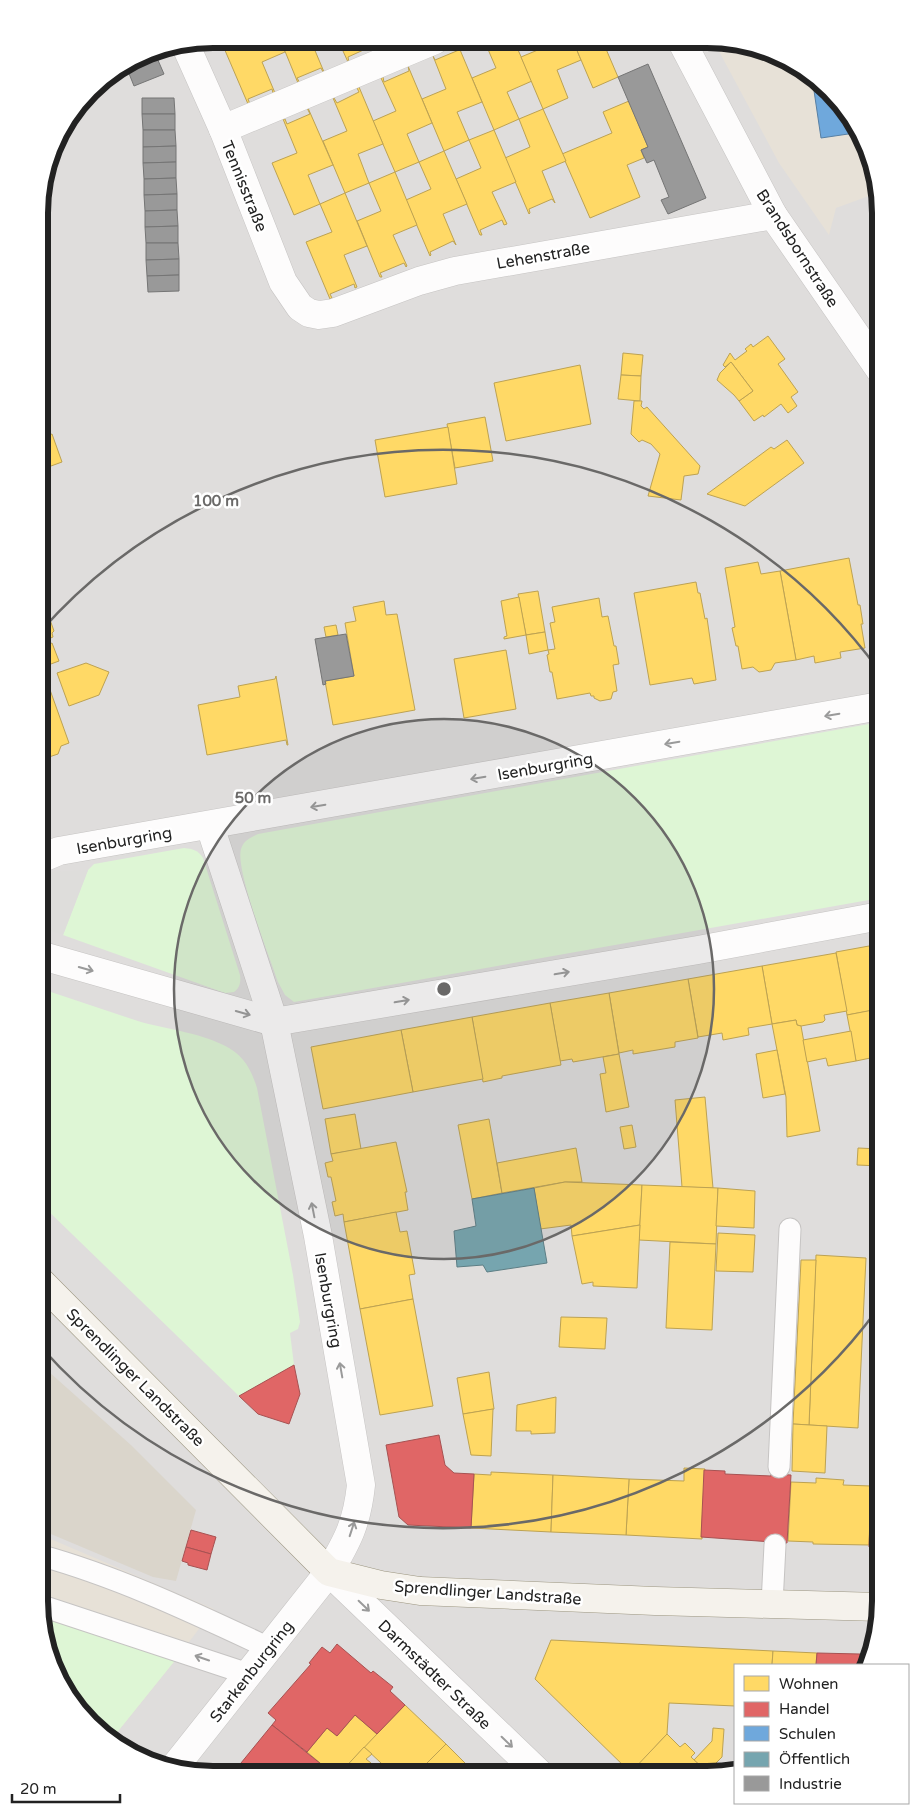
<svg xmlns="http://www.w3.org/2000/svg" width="919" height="1814" viewBox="0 0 919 1814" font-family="'Varela Round',sans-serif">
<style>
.residential{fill:#dfdddc}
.education{fill:#e7e1d7}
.construction{fill:#dad5cb}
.park{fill:#def6d5}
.parking{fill:#dedddb}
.homes{fill:#ffd966;stroke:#bda252}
.shops{fill:#e06666;stroke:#a75252}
.schools{fill:#6fa8dc;stroke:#5880a4}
.public{fill:#76a5af;stroke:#5d7e85}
.industry{fill:#999;stroke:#757575}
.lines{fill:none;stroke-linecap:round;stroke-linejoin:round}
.service-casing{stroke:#c6c4c3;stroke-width:23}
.minor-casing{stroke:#c6c4c3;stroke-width:29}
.tertiary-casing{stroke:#c6c4c3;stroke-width:29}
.secondary-casing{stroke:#9c9680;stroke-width:29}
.service{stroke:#fdfcfc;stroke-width:21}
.minor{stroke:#fdfcfc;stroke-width:28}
.tertiary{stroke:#fdfcfc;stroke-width:28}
.secondary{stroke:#f5f2ec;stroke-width:28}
.oneway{stroke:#9a9a9a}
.ring{fill:none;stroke:#6a6968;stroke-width:2.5}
.labels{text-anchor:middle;stroke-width:5;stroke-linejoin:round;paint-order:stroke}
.street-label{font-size:16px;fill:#222;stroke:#fff}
.rim{fill:none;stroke:#222;stroke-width:6}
.centre{fill:#6a6968;stroke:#fff;stroke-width:2.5}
.ring-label{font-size:15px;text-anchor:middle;font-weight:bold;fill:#6a6968;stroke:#fff;stroke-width:5;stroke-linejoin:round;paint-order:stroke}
</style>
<rect width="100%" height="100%" fill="#f0edea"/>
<path class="residential" d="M 212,39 L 740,42 L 821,82 L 871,157 L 880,212 L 880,1613 L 868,1665 L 735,1665 L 735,1771 L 707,1775 L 189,1774 L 146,1762 L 98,1732 L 48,1657 L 39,1602 L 40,190 L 57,135 L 98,82 L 146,52 Z"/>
<g class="education">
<path d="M 714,42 L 740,42 L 821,82 L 871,157 L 877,193 L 836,208 L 829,235 L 779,163 Z"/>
<path d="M 39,1534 L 214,1609 L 177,1658 L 111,1740 L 98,1732 L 48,1657 L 39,1602 Z"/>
</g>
<path class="construction" d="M 39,1363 L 132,1446 L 196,1510 L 176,1581 L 153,1577 L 39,1529 Z"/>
<g class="park">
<path d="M 880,722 L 880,898 L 294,1002 L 285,995 L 278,982 C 270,958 235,869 241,849 C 244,840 250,838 258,834 Z"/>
<path d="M 184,848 C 193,849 198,850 203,858 L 240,975 C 241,981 240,988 234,992 L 225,993 L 63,935 L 88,870 L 94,864 Z"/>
<path d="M 39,988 C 73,999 107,1011 141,1022 C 170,1030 203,1033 229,1048 C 245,1057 252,1072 257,1088 L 293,1275 L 300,1322 L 298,1329 L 290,1333 L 294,1365 L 239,1396 L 39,1202 Z"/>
<path d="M 41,1618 L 177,1658 L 111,1740 L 98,1732 L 48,1657 Z"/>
</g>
<g class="parking">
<path d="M 159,840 L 161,851 L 108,859 L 106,848 Z"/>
<path d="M 88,870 L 63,935 L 39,927 L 39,891 L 48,872 Z"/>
</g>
<g class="homes">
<path d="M 245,39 L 280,39 L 285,52 L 262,62 L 275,93 L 273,93 L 272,89 L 248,99 L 250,104 L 248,104 L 224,48 Z"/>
<path d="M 280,39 L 313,39 L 311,41 L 324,72 L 323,72 L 321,68 L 297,78 L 300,83 L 298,83 Z"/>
<path d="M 338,40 L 369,40 L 374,51 L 373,52 L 370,47 L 348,57 L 349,62 L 348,62 Z"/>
<path d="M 484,40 L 514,41 L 532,81 L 507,92 L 519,119 L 494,130 L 472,78 L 496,68 Z"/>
<path d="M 543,41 L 573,41 L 581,60 L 557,70 L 568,98 L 543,109 L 521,57 L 545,47 Z"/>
<path d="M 573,41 L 625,41 L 606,49 L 618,77 L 593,88 Z"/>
<path d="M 457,45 L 458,45 L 482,102 L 457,112 L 469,140 L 444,151 L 422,99 L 446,89 L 433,56 L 435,60 L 459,50 Z"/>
<path d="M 408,66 L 432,123 L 407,134 L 419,162 L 395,172 L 373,121 L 396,111 L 381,78 L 383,77 L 384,82 L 409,71 Z"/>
<path d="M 359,87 L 383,144 L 358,154 L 369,183 L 345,193 L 323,141 L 347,131 L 333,98 L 334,98 L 337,103 L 359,92 L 357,88 Z"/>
<path d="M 629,101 L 648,147 L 641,150 L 644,158 L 627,165 L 640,197 L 590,218 L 562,154 L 612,133 L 603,112 Z"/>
<path d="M 307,108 L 308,108 L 333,165 L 308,175 L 320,204 L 294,215 L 272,163 L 297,153 L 283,119 L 285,119 L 287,124 L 310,114 Z"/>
<path d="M 543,109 L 566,161 L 542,171 L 555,203 L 552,199 L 529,209 L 530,213 L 529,214 L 505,158 L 530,147 L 519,119 Z"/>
<path d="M 494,130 L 516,182 L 492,192 L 507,224 L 504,225 L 502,220 L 480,230 L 482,235 L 480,235 L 456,179 L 481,168 L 469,140 Z"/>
<path d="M 444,151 L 467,204 L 443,214 L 456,245 L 453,241 L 430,252 L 431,255 L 430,256 L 406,200 L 431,189 L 419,162 Z"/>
<path d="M 395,172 L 417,225 L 393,235 L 407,266 L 406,267 L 404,263 L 380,273 L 382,277 L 380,277 L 357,221 L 381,211 L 369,183 Z"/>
<path d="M 345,193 L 367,246 L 344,255 L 357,287 L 355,288 L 354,284 L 330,294 L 332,298 L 330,299 L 306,242 L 332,232 L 320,204 Z"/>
<path d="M 768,336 L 785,359 L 778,364 L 798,392 L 791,397 L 797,406 L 788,413 L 781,404 L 764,417 L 763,415 L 754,421 L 739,401 L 753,391 L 731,362 L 725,367 L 723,365 L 730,353 L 735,360 L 747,351 L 745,349 L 751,344 L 753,347 Z"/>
<path d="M 623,353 L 643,355 L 641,376 L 621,375 Z"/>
<path d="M 731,362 L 753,391 L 739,401 L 734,395 L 717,380 L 720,373 Z"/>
<path d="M 580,365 L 591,424 L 506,441 L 494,383 Z"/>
<path d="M 621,375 L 641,376 L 640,401 L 618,399 Z"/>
<path d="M 634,401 L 642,401 L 641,406 L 644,409 L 647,407 L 700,466 L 698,474 L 684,476 L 681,500 L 648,496 L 660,454 L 651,444 L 642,440 L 639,442 L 631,434 Z"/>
<path d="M 485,417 L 493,461 L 455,468 L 447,424 Z"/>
<path d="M 448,427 L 457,484 L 385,497 L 375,440 Z"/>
<path d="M 52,434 L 62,462 L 40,470 L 40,438 Z"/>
<path d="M 787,440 L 804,463 L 745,506 L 707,494 L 771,447 L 774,449 Z"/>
<path d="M 849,558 L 858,605 L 860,605 L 863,624 L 861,624 L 865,648 L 840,652 L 841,658 L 815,663 L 814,656 L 796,660 L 780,571 Z"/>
<path d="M 758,562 L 761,574 L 780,571 L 796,660 L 775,663 L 771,670 L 759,672 L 753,667 L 742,669 L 738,646 L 736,646 L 732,628 L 735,627 L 725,568 Z"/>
<path d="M 696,582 L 698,593 L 700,593 L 705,619 L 707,618 L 716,680 L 694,684 L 692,678 L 650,685 L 634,593 Z"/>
<path d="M 40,590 L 48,614 L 40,617 Z"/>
<path d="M 538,591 L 545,632 L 526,635 L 518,594 Z"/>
<path d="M 519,597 L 526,635 L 504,639 L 504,637 L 507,636 L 501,601 Z"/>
<path d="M 599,598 L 602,617 L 608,616 L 614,646 L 616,646 L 619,664 L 613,665 L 617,691 L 613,692 L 611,699 L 600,701 L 594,698 L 594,696 L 591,696 L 590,693 L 557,699 L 552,672 L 550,672 L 547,655 L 549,654 L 548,650 L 555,649 L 550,623 L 555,622 L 552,607 Z"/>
<path d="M 384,601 L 386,615 L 397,614 L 415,710 L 333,725 L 325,681 L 354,676 L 345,623 L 356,621 L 353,607 Z"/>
<path d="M 48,614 L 54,631 L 52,633 L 53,637 L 46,640 L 47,645 L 52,643 L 59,661 L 40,668 L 40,617 Z"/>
<path d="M 336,625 L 338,635 L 326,637 L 324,627 Z"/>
<path d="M 545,632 L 548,650 L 529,654 L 526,635 Z"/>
<path d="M 506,650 L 516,709 L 464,718 L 454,659 Z"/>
<path d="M 86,663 L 109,672 L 99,695 L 69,706 L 57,673 Z"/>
<path d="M 276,676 L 288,745 L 287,745 L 286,740 L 207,755 L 198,705 L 240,697 L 238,686 L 275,679 Z"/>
<path d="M 49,687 L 69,743 L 61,746 L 58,754 L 40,760 L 40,691 Z"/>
<path d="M 880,944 L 880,1009 L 847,1015 L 836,952 Z"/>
<path d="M 836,953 L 847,1011 L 824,1015 L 825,1020 L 823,1022 L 801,1026 L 797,1025 L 796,1020 L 772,1024 L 762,966 Z"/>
<path d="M 762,966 L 772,1024 L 748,1028 L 749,1035 L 723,1040 L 722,1033 L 698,1037 L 688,979 Z"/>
<path d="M 688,979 L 698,1038 L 675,1042 L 675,1047 L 633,1054 L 633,1050 L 619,1053 L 609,993 Z"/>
<path d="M 609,993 L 619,1054 L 573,1062 L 572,1059 L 560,1061 L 550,1003 Z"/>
<path d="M 550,1003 L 561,1065 L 502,1076 L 502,1078 L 483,1082 L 472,1017 Z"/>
<path d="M 878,1009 L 880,1020 L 880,1056 L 856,1061 L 847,1015 Z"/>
<path d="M 472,1017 L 483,1079 L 413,1092 L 401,1030 Z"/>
<path d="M 796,1020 L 797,1025 L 801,1026 L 820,1131 L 787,1137 L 786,1097 L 772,1024 Z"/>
<path d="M 401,1030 L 413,1092 L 323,1109 L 311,1047 Z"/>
<path d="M 851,1031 L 856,1061 L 828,1066 L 826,1058 L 807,1062 L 803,1040 Z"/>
<path d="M 777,1050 L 785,1094 L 763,1098 L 756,1054 Z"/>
<path d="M 619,1054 L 629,1107 L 606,1112 L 600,1074 L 606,1073 L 603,1057 Z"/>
<path d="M 705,1097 L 713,1188 L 682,1187 L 675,1100 Z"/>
<path d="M 355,1114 L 361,1149 L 331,1154 L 325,1119 Z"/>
<path d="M 489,1119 L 502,1193 L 472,1199 L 458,1125 Z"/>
<path d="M 632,1125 L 636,1147 L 624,1149 L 620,1127 Z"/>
<path d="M 396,1142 L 407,1192 L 405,1192 L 408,1210 L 344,1222 L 343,1214 L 335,1216 L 332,1202 L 336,1201 L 331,1177 L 328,1177 L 325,1163 L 333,1161 L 331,1154 Z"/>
<path d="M 576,1148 L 582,1182 L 565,1182 L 502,1193 L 497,1163 Z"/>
<path d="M 858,1148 L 880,1149 L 880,1166 L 857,1165 Z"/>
<path d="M 565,1182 L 642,1185 L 640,1225 L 572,1236 L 571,1225 L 540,1229 L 534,1188 Z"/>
<path d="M 642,1185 L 718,1188 L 716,1244 L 639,1240 Z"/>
<path d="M 718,1188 L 755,1191 L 754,1228 L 716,1226 Z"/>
<path d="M 396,1212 L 400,1232 L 407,1231 L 415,1274 L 409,1275 L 413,1299 L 360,1309 L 344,1222 Z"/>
<path d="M 640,1225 L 637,1288 L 593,1286 L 593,1282 L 582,1284 L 572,1236 Z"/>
<path d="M 718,1233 L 755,1235 L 753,1272 L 716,1271 Z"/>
<path d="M 670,1242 L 716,1244 L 712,1330 L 666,1328 Z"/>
<path d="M 816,1255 L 866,1258 L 858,1428 L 809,1425 Z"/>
<path d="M 801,1260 L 816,1260 L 809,1425 L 793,1424 Z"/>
<path d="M 413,1299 L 433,1406 L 380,1415 L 360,1309 Z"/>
<path d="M 561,1317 L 607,1318 L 605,1349 L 559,1347 Z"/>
<path d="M 878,1330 L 880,1331 L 880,1357 L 876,1356 Z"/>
<path d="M 876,1356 L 880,1357 L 880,1385 L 875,1384 Z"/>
<path d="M 489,1372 L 494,1409 L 463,1414 L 457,1378 Z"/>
<path d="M 556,1397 L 555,1433 L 531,1434 L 531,1431 L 516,1431 L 517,1405 Z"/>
<path d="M 493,1409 L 491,1456 L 471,1455 L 463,1414 Z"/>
<path d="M 793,1424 L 827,1426 L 825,1473 L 792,1471 Z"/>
<path d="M 873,1440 L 880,1441 L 880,1473 L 872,1473 Z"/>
<path d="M 684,1468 L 705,1469 L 702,1539 L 626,1535 L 629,1479 L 684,1481 Z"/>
<path d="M 491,1472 L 553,1475 L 551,1532 L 471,1528 L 474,1474 L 491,1475 Z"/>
<path d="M 553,1475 L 629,1479 L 626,1535 L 551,1532 Z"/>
<path d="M 816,1478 L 844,1480 L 843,1485 L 871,1486 L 869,1545 L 813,1544 L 813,1542 L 788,1541 L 791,1482 L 816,1483 Z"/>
<path d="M 551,1640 L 773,1651 L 772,1665 L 735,1665 L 735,1706 L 669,1703 L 667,1734 L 631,1773 L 535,1679 Z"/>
<path d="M 773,1651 L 817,1653 L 816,1665 L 772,1665 Z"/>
<path d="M 860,1654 L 870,1655 L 868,1665 L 859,1665 Z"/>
<path d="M 405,1705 L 446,1744 L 416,1774 L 385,1774 L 379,1768 L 381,1763 L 364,1747 Z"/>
<path d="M 355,1715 L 377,1734 L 339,1774 L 328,1774 L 326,1768 L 307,1752 L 327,1728 L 337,1736 Z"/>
<path d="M 713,1728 L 724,1729 L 722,1757 L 707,1772 L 694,1760 L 712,1741 Z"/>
<path d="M 667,1734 L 680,1747 L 685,1743 L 695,1753 L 691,1757 L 707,1772 L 704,1775 L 634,1775 L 631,1772 Z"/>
<path d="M 446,1744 L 477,1775 L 416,1774 Z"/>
<path d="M 364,1747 L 372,1754 L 366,1759 L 371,1763 L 369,1771 L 366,1774 L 345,1774 L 342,1771 Z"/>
</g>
<g class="shops">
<path d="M 294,1365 L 300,1394 L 289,1424 L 258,1414 L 239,1396 Z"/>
<path d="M 439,1435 L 445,1465 L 454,1473 L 474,1474 L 471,1528 L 408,1525 L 399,1517 L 386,1445 Z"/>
<path d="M 704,1470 L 725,1471 L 725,1474 L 771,1476 L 771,1474 L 791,1475 L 787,1543 L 701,1537 Z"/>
<path d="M 871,1497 L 880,1498 L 880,1547 L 869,1547 Z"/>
<path d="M 191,1530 L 216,1537 L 211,1554 L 186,1547 Z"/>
<path d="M 186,1547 L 211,1554 L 207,1570 L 188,1565 L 188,1563 L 182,1561 Z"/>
<path d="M 337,1644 L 371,1673 L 373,1671 L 393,1687 L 390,1691 L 405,1705 L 377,1734 L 355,1715 L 337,1736 L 327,1728 L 307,1752 L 272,1725 L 276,1720 L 268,1713 L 311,1664 L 309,1663 L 322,1647 L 330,1653 Z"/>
<path d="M 817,1653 L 860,1654 L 859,1665 L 816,1665 Z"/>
<path d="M 272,1725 L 326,1768 L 327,1772 L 326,1774 L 232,1774 Z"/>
</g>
<path class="schools" d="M 822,83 L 855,133 L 821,138 L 813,84 Z"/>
<path class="public" d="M 534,1188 L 547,1263 L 487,1272 L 483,1265 L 457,1267 L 454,1231 L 476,1226 L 472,1199 Z"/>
<g class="industry">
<path d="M 154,50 L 157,58 L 128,71 L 125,65 L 146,52 Z"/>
<path d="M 157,58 L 164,74 L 134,86 L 128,71 Z"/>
<path d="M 648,64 L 706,198 L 668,214 L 661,200 L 669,197 L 654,160 L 647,163 L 641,150 L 648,147 L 618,77 Z"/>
<path d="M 142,98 L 174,98 L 175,114 L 142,114 Z"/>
<path d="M 142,114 L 175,114 L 175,130 L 143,130 Z"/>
<path d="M 143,130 L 175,130 L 176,146 L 143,147 Z"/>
<path d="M 176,146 L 176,162 L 143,163 L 143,147 Z"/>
<path d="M 176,162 L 176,178 L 144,179 L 143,163 Z"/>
<path d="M 176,178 L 177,194 L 144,195 L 144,179 Z"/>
<path d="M 177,194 L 177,210 L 145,211 L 144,195 Z"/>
<path d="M 177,210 L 178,226 L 145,227 L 145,211 Z"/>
<path d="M 178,226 L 178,243 L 146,243 L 145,227 Z"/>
<path d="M 146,243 L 178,243 L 179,259 L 146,260 Z"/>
<path d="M 179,259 L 179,275 L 147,276 L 146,260 Z"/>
<path d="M 179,275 L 179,291 L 148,292 L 147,276 Z"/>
<path d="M 346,634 L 354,676 L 325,681 L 326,684 L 323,685 L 315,639 Z"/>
</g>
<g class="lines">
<g class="service-casing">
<g id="service">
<path d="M 779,1467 L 790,1229"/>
<path d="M 39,1555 C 119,1577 194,1613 269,1648"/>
<path d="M 772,1604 L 775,1545"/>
<path d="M 39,1605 L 248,1674"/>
</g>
</g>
<g class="minor-casing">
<g id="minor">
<path d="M 682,42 L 773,215 L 880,370"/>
<path d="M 185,44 L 223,129 L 283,282 L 300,307 L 309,313 L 319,315 L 333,313 L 419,281 L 455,271 L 773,215"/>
<path d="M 223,129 L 435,40"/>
<path d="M 210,826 L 274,1022 L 318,1236 L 361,1485 C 357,1523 348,1540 329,1572 L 541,1775"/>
<path d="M 40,859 L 59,851 L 880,706"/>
<path d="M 39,955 L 274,1022 L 698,950 L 880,916"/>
</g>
</g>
<g class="tertiary-casing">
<path id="tertiary" d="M 173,1769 L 329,1572"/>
</g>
<g class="secondary-casing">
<path id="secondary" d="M 39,1280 L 329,1572 L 381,1585 L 420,1591 L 655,1601 L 880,1607"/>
</g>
<use href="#service" class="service"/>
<use href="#minor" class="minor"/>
<use href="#tertiary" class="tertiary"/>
<use href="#secondary" class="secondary"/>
</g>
<defs><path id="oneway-shaft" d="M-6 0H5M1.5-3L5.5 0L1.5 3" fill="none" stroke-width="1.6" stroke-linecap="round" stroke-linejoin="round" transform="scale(1.25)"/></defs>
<g class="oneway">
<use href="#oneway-shaft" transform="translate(832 715) rotate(170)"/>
<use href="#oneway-shaft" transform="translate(672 743) rotate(170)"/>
<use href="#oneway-shaft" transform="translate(478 778) rotate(170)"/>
<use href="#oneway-shaft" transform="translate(318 806) rotate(170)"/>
<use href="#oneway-shaft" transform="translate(86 969) rotate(16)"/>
<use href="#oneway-shaft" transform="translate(562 973) rotate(-10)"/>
<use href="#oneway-shaft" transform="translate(402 1001) rotate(-10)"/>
<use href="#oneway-shaft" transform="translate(243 1013) rotate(16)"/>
<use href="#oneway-shaft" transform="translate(313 1210) rotate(-101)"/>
<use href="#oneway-shaft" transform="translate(341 1370) rotate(-100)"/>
<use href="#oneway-shaft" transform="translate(352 1529) rotate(-72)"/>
<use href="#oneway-shaft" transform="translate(364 1606) rotate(44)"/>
<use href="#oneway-shaft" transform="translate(202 1658) rotate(-161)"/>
<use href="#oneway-shaft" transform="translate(507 1742) rotate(44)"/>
</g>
<circle cx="444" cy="989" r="270" fill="#6a6968" fill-opacity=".12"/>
<g class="ring">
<circle cx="444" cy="989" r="270"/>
<path d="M877 1310A539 539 0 0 1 40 1346M40 632A539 539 0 0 1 880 672"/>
</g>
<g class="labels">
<g class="street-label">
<text transform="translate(245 186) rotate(68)" y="6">Tennisstraße</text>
<text transform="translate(798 248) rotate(57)" y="6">Brandsbornstraße</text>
<text transform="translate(543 255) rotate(-10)" y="6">Lehenstraße</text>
<text transform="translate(545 766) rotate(-10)" y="6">Isenburgring</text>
<text transform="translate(124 840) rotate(-10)" y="6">Isenburgring</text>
<text transform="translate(329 1300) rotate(80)" y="6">Isenburgring</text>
<text transform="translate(136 1377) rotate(45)" y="6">Sprendlinger Landstraße</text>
<text transform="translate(488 1592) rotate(4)" y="6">Sprendlinger Landstraße</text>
<text transform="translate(251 1671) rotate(-52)" y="6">Starkenburgring</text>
<text transform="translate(435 1674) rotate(44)" y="6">Darmstädter Straße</text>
</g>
</g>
<path d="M0 0H919V1814H0ZM213 48H707A165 165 0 0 1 872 213V1601A165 165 0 0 1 707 1766H213A165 165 0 0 1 48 1601V213A165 165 0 0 1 213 48Z" fill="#fff" fill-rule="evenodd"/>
<path class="rim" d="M213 48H707A165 165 0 0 1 872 213V1601A165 165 0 0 1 707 1766H213A165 165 0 0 1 48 1601V213A165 165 0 0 1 213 48Z"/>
<circle cx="444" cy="989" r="8" class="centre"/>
<g class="ring-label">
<text x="216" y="506">100 m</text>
<text x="253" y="803">50 m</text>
</g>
<rect x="734" y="1664" width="175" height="140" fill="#ffffff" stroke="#a7a7a7"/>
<rect x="744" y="1676" width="25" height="15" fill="#ffd966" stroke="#a7a7a7"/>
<text x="779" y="1689" font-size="15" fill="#222222">Wohnen</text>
<rect x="744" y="1702" width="25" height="15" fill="#e06666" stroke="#a7a7a7"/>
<text x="779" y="1714" font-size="15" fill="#222222">Handel</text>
<rect x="744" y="1726" width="25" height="15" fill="#6fa8dc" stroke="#a7a7a7"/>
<text x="779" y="1739" font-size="15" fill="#222222">Schulen</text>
<rect x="744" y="1752" width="25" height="15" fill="#76a5af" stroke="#a7a7a7"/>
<text x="779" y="1764" font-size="15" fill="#222222">Öffentlich</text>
<rect x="744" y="1776" width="25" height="15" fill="#999999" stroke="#a7a7a7"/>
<text x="779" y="1789" font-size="15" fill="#222222">Industrie</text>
<path d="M12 1794v8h108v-8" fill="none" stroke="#222222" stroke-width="2.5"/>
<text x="20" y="1794" font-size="15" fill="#222222" stroke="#ffffff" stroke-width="4" paint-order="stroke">20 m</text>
</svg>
